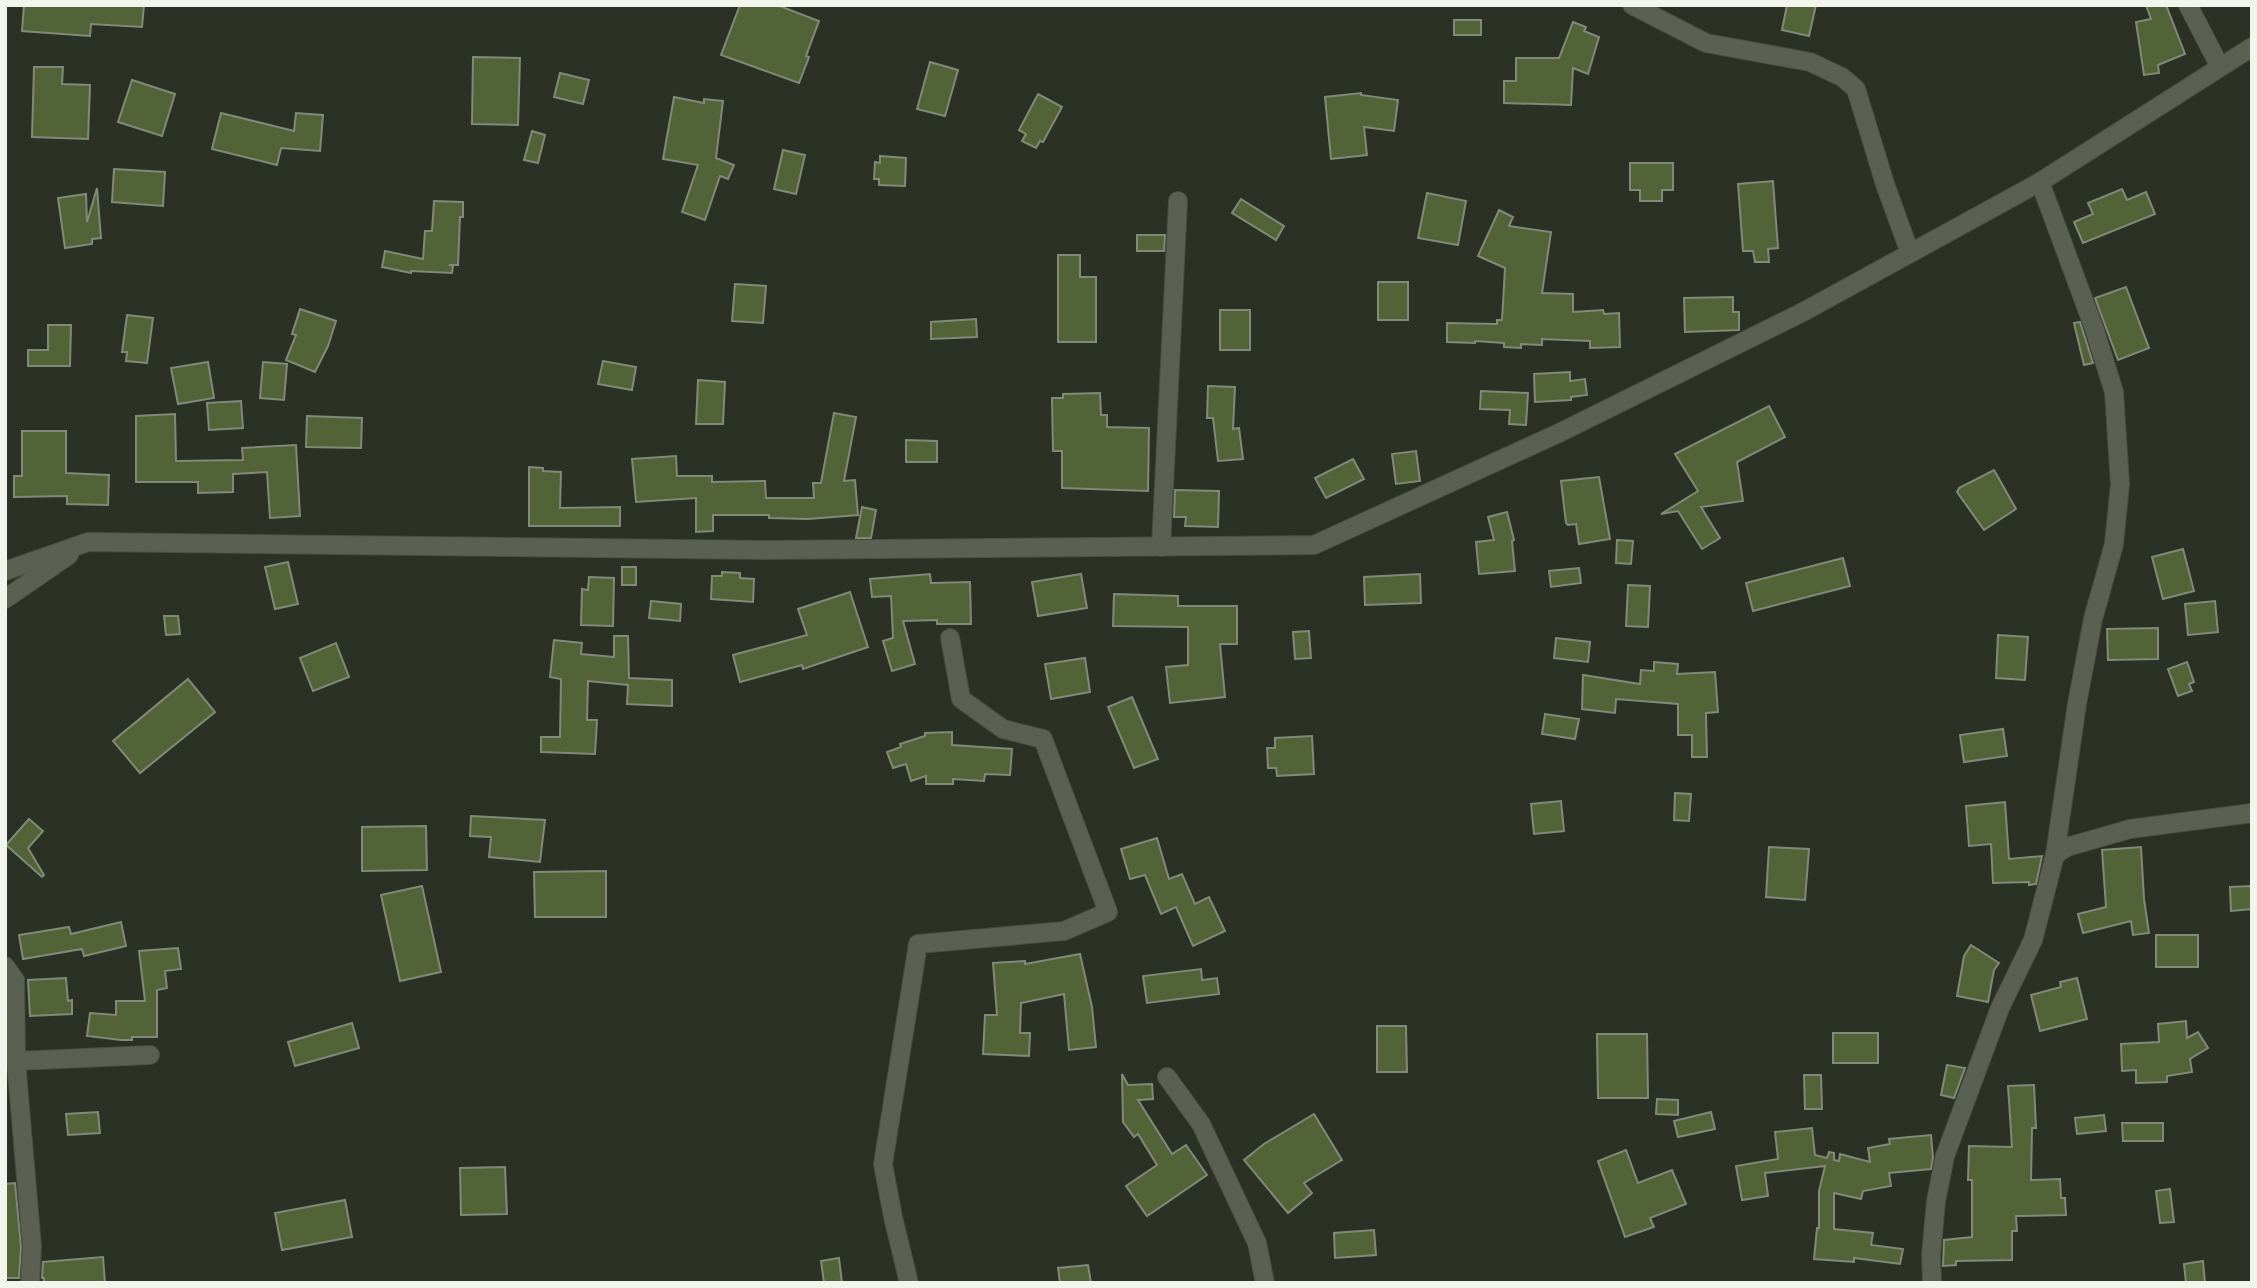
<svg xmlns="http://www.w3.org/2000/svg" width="2257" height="1288" viewBox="0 0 2257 1288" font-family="'DM Sans',sans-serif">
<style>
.building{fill:#526437;stroke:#828979;stroke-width:2}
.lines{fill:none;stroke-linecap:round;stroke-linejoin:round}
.minor-casing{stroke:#494e43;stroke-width:20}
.minor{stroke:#5b6152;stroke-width:18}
</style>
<rect width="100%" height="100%" fill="#2b3124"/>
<g class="building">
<path d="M 24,5 L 144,5 L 142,27 L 91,24 L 90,36 L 22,31 Z"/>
<path d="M 740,5 L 777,5 L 819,21 L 806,56 L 809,57 L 799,83 L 721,55 Z"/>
<path d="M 1787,5 L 1816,5 L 1809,36 L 1782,30 Z"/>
<path d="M 2146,5 L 2166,5 L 2185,54 L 2158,65 L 2159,73 L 2144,75 L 2136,22 L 2151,19 Z"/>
<rect x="1454" y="20" width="27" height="15"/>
<path d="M 1573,22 L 1586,27 L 1584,31 L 1599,37 L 1588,74 L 1573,68 L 1571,105 L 1504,103 L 1504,81 L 1516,81 L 1516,58 L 1559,58 Z"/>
<path d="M 473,57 L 520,58 L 518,125 L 472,124 Z"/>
<path d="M 930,62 L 958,70 L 945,116 L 917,109 Z"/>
<path d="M 34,67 L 63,67 L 62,84 L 90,85 L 88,139 L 32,137 Z"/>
<path d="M 560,73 L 589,80 L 583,104 L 554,97 Z"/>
<path d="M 132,80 L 175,94 L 162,136 L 118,122 Z"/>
<path d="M 1361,93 L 1361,95 L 1398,100 L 1394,131 L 1364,127 L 1367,155 L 1331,159 L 1325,97 Z"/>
<path d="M 1038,94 L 1062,107 L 1043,142 L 1040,141 L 1036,148 L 1022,141 L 1026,134 L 1019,130 Z"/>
<path d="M 674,97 L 704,103 L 704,99 L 723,101 L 716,158 L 734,165 L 728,179 L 720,176 L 705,220 L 682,212 L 698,165 L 663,159 Z"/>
<path d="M 221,113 L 294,131 L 296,113 L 323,115 L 320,151 L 281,148 L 277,165 L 212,149 Z"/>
<path d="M 532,131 L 545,135 L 538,163 L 524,160 Z"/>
<path d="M 783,150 L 805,155 L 796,194 L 774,189 Z"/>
<path d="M 880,156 L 906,158 L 905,186 L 879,185 L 879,179 L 874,179 L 875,162 L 880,163 Z"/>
<path d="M 1630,163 L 1673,163 L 1673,190 L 1662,190 L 1662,201 L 1640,201 L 1640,190 L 1630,190 Z"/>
<path d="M 114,169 L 165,172 L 163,206 L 112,202 Z"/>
<path d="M 1773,181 L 1778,248 L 1768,249 L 1769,262 L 1755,262 L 1753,251 L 1743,251 L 1738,184 Z"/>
<path d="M 97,188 L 101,238 L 92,239 L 92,244 L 65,248 L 58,198 L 86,194 L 87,222 Z"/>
<path d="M 2122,189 L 2127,200 L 2146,192 L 2155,214 L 2083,243 L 2074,222 L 2093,214 L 2088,203 Z"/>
<path d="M 1427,193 L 1466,201 L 1458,245 L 1418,238 Z"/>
<path d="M 1241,199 L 1284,226 L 1276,240 L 1232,213 Z"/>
<path d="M 434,201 L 463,202 L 463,217 L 460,217 L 458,265 L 449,265 L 453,266 L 452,273 L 411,271 L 411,273 L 382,267 L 385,251 L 423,259 L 425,231 L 432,231 Z"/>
<path d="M 1499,210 L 1513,217 L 1509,226 L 1551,232 L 1542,293 L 1573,294 L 1573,312 L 1603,310 L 1604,314 L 1619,313 L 1620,347 L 1590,348 L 1590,341 L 1542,339 L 1542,345 L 1521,344 L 1521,348 L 1504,347 L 1504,343 L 1475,341 L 1475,343 L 1447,342 L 1447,323 L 1497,324 L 1497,320 L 1502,320 L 1505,268 L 1478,256 Z"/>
<path d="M 1137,235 L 1165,235 L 1164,251 L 1137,251 Z"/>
<path d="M 1058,255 L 1080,255 L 1080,277 L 1096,277 L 1096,342 L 1058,342 Z"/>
<rect x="1378" y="282" width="30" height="38"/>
<path d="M 735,284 L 766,286 L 763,323 L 732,321 Z"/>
<path d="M 2126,287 L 2149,348 L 2118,360 L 2095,298 Z"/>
<path d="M 1733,297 L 1733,312 L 1739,312 L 1739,330 L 1685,332 L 1684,298 Z"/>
<path d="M 300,309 L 336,321 L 328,346 L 315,372 L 286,360 L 296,335 L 292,334 Z"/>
<rect x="1220" y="310" width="30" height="40"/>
<path d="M 127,315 L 153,318 L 147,363 L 126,361 L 127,352 L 122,352 Z"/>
<path d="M 976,319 L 977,337 L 931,339 L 931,322 Z"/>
<path d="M 2080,322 L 2093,363 L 2084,365 L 2074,323 Z"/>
<path d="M 48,325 L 71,325 L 70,366 L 28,366 L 28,350 L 48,350 Z"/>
<path d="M 603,361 L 636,367 L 632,390 L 598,384 Z"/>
<path d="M 208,362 L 214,398 L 178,404 L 171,368 Z"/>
<path d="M 263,362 L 287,364 L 284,400 L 260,398 Z"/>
<path d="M 1570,372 L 1570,381 L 1585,379 L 1587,395 L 1571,397 L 1571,400 L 1535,402 L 1534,374 Z"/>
<path d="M 698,380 L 725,382 L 723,424 L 696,424 Z"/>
<path d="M 1208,386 L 1235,387 L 1233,429 L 1239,428 L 1243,459 L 1218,461 L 1213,418 L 1207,418 Z"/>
<path d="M 1481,391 L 1528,393 L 1526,425 L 1509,424 L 1510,410 L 1480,409 Z"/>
<path d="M 1100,393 L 1101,415 L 1107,415 L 1107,427 L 1149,428 L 1148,491 L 1062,488 L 1062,451 L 1053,451 L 1052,398 L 1063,398 L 1063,394 Z"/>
<path d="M 241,401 L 243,428 L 209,430 L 207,403 Z"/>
<path d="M 1769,406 L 1785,437 L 1737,462 L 1743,501 L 1701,507 L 1720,538 L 1702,549 L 1678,511 L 1661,514 L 1698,491 L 1675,454 Z"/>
<path d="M 834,413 L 856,417 L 844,481 L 855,480 L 858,515 L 808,519 L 769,518 L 769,515 L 713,515 L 713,531 L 696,532 L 696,498 L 636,502 L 632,459 L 676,456 L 677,476 L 712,476 L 712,482 L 765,481 L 766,498 L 814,498 L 813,483 L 821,483 Z"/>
<path d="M 175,414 L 176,461 L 243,460 L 242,448 L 296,445 L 300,516 L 270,518 L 267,472 L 233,474 L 233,492 L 198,493 L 198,482 L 136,482 L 136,416 Z"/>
<path d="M 307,416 L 362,418 L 361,448 L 306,447 Z"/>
<path d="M 22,431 L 66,431 L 66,473 L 109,475 L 108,505 L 67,504 L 67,496 L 14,497 L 14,476 L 22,476 Z"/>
<path d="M 906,440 L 937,441 L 937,462 L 906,462 Z"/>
<path d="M 1416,451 L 1420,481 L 1396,484 L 1392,454 Z"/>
<path d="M 1353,459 L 1364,479 L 1326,498 L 1315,478 Z"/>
<path d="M 529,467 L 543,468 L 543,471 L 561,472 L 560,508 L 620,507 L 620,526 L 529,526 Z"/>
<path d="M 1994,470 L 2016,509 L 1984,530 L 1957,492 L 1959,488 Z"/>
<path d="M 1599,477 L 1610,539 L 1579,544 L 1576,524 L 1568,525 L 1566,523 L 1561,481 Z"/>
<path d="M 1175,490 L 1219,491 L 1218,527 L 1185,526 L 1186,517 L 1174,517 Z"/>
<path d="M 862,507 L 876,510 L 871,538 L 856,538 Z"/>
<path d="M 1507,512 L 1514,540 L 1512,541 L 1515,571 L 1479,574 L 1476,542 L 1494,540 L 1488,517 Z"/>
<path d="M 1617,540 L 1633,541 L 1631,564 L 1616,563 Z"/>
<path d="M 2183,549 L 2194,591 L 2163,599 L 2152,557 Z"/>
<path d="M 1843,558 L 1850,586 L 1753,611 L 1746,583 Z"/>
<path d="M 288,562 L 298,604 L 275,609 L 265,567 Z"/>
<rect x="622" y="567" width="14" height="18"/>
<path d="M 1579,568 L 1581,583 L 1551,587 L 1549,571 Z"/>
<path d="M 722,572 L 740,573 L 740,578 L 754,579 L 753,602 L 711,599 L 712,576 L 722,576 Z"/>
<path d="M 930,574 L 931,583 L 970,582 L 971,624 L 937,624 L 937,620 L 903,621 L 915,664 L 892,671 L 883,641 L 893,638 L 891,596 L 872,597 L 870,579 Z"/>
<path d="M 1081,574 L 1087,608 L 1038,616 L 1032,582 Z"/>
<path d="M 1420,574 L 1421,603 L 1365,605 L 1364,577 Z"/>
<path d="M 589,577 L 614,578 L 613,626 L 581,625 L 582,589 L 588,590 Z"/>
<path d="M 1628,585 L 1650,586 L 1648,627 L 1626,626 Z"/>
<path d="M 850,592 L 868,647 L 803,669 L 802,665 L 740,682 L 733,655 L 807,635 L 798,609 Z"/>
<path d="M 1114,594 L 1178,596 L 1178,606 L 1237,606 L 1237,644 L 1220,644 L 1225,697 L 1170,703 L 1166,667 L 1188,665 L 1188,627 L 1113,626 Z"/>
<path d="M 651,601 L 681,604 L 680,621 L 649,618 Z"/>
<path d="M 2215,601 L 2218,632 L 2188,635 L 2185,604 Z"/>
<path d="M 164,616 L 178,616 L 180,634 L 166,635 Z"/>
<path d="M 2158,628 L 2158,659 L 2108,660 L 2107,629 Z"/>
<path d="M 1309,631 L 1311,658 L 1295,659 L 1293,632 Z"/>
<path d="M 1998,635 L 2028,637 L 2025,680 L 1996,678 Z"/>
<path d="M 614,636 L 628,636 L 629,678 L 672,680 L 672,706 L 627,704 L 628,685 L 588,681 L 587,720 L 597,720 L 595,754 L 541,752 L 541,737 L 560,737 L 561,679 L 550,677 L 554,640 L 582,643 L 581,654 L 614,657 Z"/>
<path d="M 1556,638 L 1590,642 L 1588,662 L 1554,658 Z"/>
<path d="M 336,643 L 349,677 L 313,691 L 300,658 Z"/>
<path d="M 1085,658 L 1090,692 L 1051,699 L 1045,664 Z"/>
<path d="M 1654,662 L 1678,664 L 1677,674 L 1715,672 L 1718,712 L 1706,713 L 1707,757 L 1692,757 L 1692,735 L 1678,735 L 1678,704 L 1616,699 L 1615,713 L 1582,709 L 1583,675 L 1640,684 L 1641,670 L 1654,671 Z"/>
<path d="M 2187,662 L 2194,682 L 2189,684 L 2192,691 L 2178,696 L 2168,669 Z"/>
<path d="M 188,679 L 215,712 L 140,773 L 113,741 Z"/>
<path d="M 1132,697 L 1158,759 L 1134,768 L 1108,707 Z"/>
<path d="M 1545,714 L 1579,719 L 1575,739 L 1542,734 Z"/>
<path d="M 2003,729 L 2007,756 L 1964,762 L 1960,735 Z"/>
<path d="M 952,732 L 952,745 L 1012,749 L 1010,775 L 985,774 L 984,781 L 953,779 L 953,784 L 926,784 L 926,776 L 911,781 L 906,764 L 893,768 L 887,752 L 901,747 L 900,744 L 925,736 L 925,733 Z"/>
<path d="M 1312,736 L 1314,774 L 1277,776 L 1276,768 L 1268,768 L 1267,748 L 1275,748 L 1275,738 Z"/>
<path d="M 1675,793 L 1691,794 L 1689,821 L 1674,820 Z"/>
<path d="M 1561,801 L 1564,831 L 1534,834 L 1531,804 Z"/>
<path d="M 2005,802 L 2009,859 L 2042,856 L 2036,884 L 2029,885 L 2029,882 L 1993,883 L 1991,844 L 1969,846 L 1966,806 Z"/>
<path d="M 471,816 L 545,820 L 540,862 L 489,857 L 491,837 L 470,836 Z"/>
<path d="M 29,819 L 43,831 L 28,848 L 44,875 L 42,877 L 6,845 Z"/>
<path d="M 426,826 L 427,870 L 362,871 L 362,827 Z"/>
<path d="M 1157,838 L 1169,879 L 1182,874 L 1195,904 L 1209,897 L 1225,931 L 1193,946 L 1176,907 L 1161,914 L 1145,875 L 1130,879 L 1121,849 Z"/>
<path d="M 1769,847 L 1809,849 L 1805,900 L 1766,897 Z"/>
<path d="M 2141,847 L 2144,899 L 2149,933 L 2133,935 L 2131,921 L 2083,933 L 2078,914 L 2106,907 L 2102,850 Z"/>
<path d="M 606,871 L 606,917 L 535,917 L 534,872 Z"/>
<path d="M 422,886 L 441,972 L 400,981 L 381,895 Z"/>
<path d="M 2252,886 L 2252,909 L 2231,911 L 2230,887 Z"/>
<path d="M 121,922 L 126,946 L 84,956 L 82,949 L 23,959 L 19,935 L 69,927 L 71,934 Z"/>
<rect x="2156" y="935" width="42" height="32"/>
<path d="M 1971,945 L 1999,963 L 1994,970 L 1988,1002 L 1957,996 L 1964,956 Z"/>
<path d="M 178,948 L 181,969 L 165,971 L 167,988 L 157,990 L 157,1037 L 132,1037 L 132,1040 L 121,1040 L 87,1036 L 90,1013 L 116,1015 L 116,1001 L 145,1001 L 139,951 Z"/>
<path d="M 1080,954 L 1092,1007 L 1096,1047 L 1069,1050 L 1064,994 L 1021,1003 L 1020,1033 L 1030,1033 L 1029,1056 L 983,1054 L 985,1015 L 997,1015 L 993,963 L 1025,961 L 1025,964 Z"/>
<path d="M 1201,969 L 1202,980 L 1217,978 L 1219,994 L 1147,1003 L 1143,976 Z"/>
<path d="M 66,978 L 68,1001 L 72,1000 L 72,1014 L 30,1016 L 28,980 Z"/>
<path d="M 2077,978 L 2087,1019 L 2040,1031 L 2031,995 L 2061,987 L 2060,982 Z"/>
<path d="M 2186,1021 L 2187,1038 L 2198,1032 L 2208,1048 L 2190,1059 L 2192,1072 L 2167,1076 L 2167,1082 L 2136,1083 L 2136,1070 L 2122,1071 L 2121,1044 L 2159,1042 L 2158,1024 Z"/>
<path d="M 352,1023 L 359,1048 L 295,1066 L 288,1042 Z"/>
<path d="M 1377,1026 L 1406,1026 L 1407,1072 L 1377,1072 Z"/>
<rect x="1833" y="1033" width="45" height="30"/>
<path d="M 1597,1034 L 1647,1034 L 1648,1098 L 1598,1098 Z"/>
<path d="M 1947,1065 L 1965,1068 L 1954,1098 L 1941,1095 Z"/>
<path d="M 1122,1074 L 1128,1085 L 1152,1084 L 1153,1099 L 1138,1100 L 1172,1154 L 1186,1145 L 1207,1175 L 1147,1216 L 1126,1186 L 1157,1165 L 1138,1134 L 1134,1137 L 1123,1122 Z"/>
<path d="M 1804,1075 L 1821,1075 L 1822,1109 L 1805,1109 Z"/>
<path d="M 2034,1085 L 2036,1128 L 2032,1128 L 2031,1180 L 2060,1179 L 2061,1198 L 2065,1198 L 2066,1215 L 2016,1216 L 2017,1231 L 2012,1231 L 2012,1260 L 1956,1261 L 1956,1265 L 1943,1266 L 1944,1240 L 1972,1237 L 1972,1180 L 1968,1180 L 1969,1146 L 2012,1147 L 2008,1086 Z"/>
<path d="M 1657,1099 L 1678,1100 L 1678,1115 L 1656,1114 Z"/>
<path d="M 98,1112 L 100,1133 L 68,1135 L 66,1114 Z"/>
<path d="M 1711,1112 L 1715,1129 L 1678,1137 L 1674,1121 Z"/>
<path d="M 1314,1114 L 1342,1160 L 1304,1183 L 1312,1193 L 1288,1213 L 1244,1160 L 1264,1144 Z"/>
<path d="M 2104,1115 L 2106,1131 L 2077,1134 L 2075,1118 Z"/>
<path d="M 2122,1123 L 2163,1123 L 2163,1141 L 2123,1141 Z"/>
<path d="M 1812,1128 L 1815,1155 L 1827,1158 L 1829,1152 L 1834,1153 L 1834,1160 L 1839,1161 L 1840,1154 L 1870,1162 L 1868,1148 L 1890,1144 L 1889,1139 L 1931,1135 L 1933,1158 L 1931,1169 L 1889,1173 L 1891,1186 L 1863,1191 L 1861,1199 L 1834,1193 L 1834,1229 L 1873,1233 L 1871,1245 L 1903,1249 L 1900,1264 L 1854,1258 L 1854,1262 L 1814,1259 L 1817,1228 L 1819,1228 L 1819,1191 L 1825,1166 L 1765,1173 L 1768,1196 L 1742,1200 L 1736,1166 L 1778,1159 L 1775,1132 Z"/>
<path d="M 1626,1150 L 1638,1183 L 1672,1170 L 1686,1204 L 1650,1218 L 1654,1227 L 1625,1237 L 1598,1161 Z"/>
<path d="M 505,1167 L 507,1214 L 461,1215 L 460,1168 Z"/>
<path d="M 15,1183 L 21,1247 L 19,1278 L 5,1278 L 5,1184 Z"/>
<path d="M 2170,1189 L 2174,1222 L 2160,1223 L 2156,1191 Z"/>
<path d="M 345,1200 L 352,1237 L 282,1250 L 275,1213 Z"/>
<path d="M 1374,1230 L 1376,1255 L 1335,1258 L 1334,1233 Z"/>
<path d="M 103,1257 L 105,1283 L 44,1283 L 44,1278 L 42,1278 L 43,1262 Z"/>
<path d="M 839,1258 L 842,1283 L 824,1283 L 821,1261 Z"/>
<path d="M 2203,1261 L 2205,1283 L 2186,1283 L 2184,1264 Z"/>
<path d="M 1088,1265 L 1091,1283 L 1060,1283 L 1058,1268 Z"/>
</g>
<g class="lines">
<g class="minor-casing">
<g id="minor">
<path d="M 1632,5 L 1706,43 L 1810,62 L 1842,77 L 1856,89 L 1885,184 L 1910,253"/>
<path d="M 2188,5 L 2220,67"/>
<path d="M 1161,547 L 1178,201"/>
<path d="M 5,571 L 88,542 L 765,550 L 1314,545 L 1559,433 L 1803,312 L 2040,182 L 2252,47"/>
<path d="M 5,599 L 69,555"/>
<path d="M 2055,855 L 2067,847 L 2130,829 L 2252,813"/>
<path d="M 5,966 L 15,980 L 16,1061 L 32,1247 L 30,1283"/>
<path d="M 16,1061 L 150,1055"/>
<path d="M 1167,1077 L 1201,1124 L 1257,1243 L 1265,1283"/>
<path d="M 909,1283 L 893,1217 L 883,1164 L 918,944 L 1064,931 L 1108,912 L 1043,739 L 1003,729 L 961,699 L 950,638"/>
<path d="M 1932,1283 L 1931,1255 L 1936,1201 L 1945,1156 L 2000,1008 L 2033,940 L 2055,855 L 2077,704 L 2093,619 L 2114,544 L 2120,484 L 2114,392 L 2094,328 L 2040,182"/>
</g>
</g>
<use href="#minor" class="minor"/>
</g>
<rect width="2257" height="1288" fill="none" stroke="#f1f5ec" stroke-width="14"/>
</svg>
